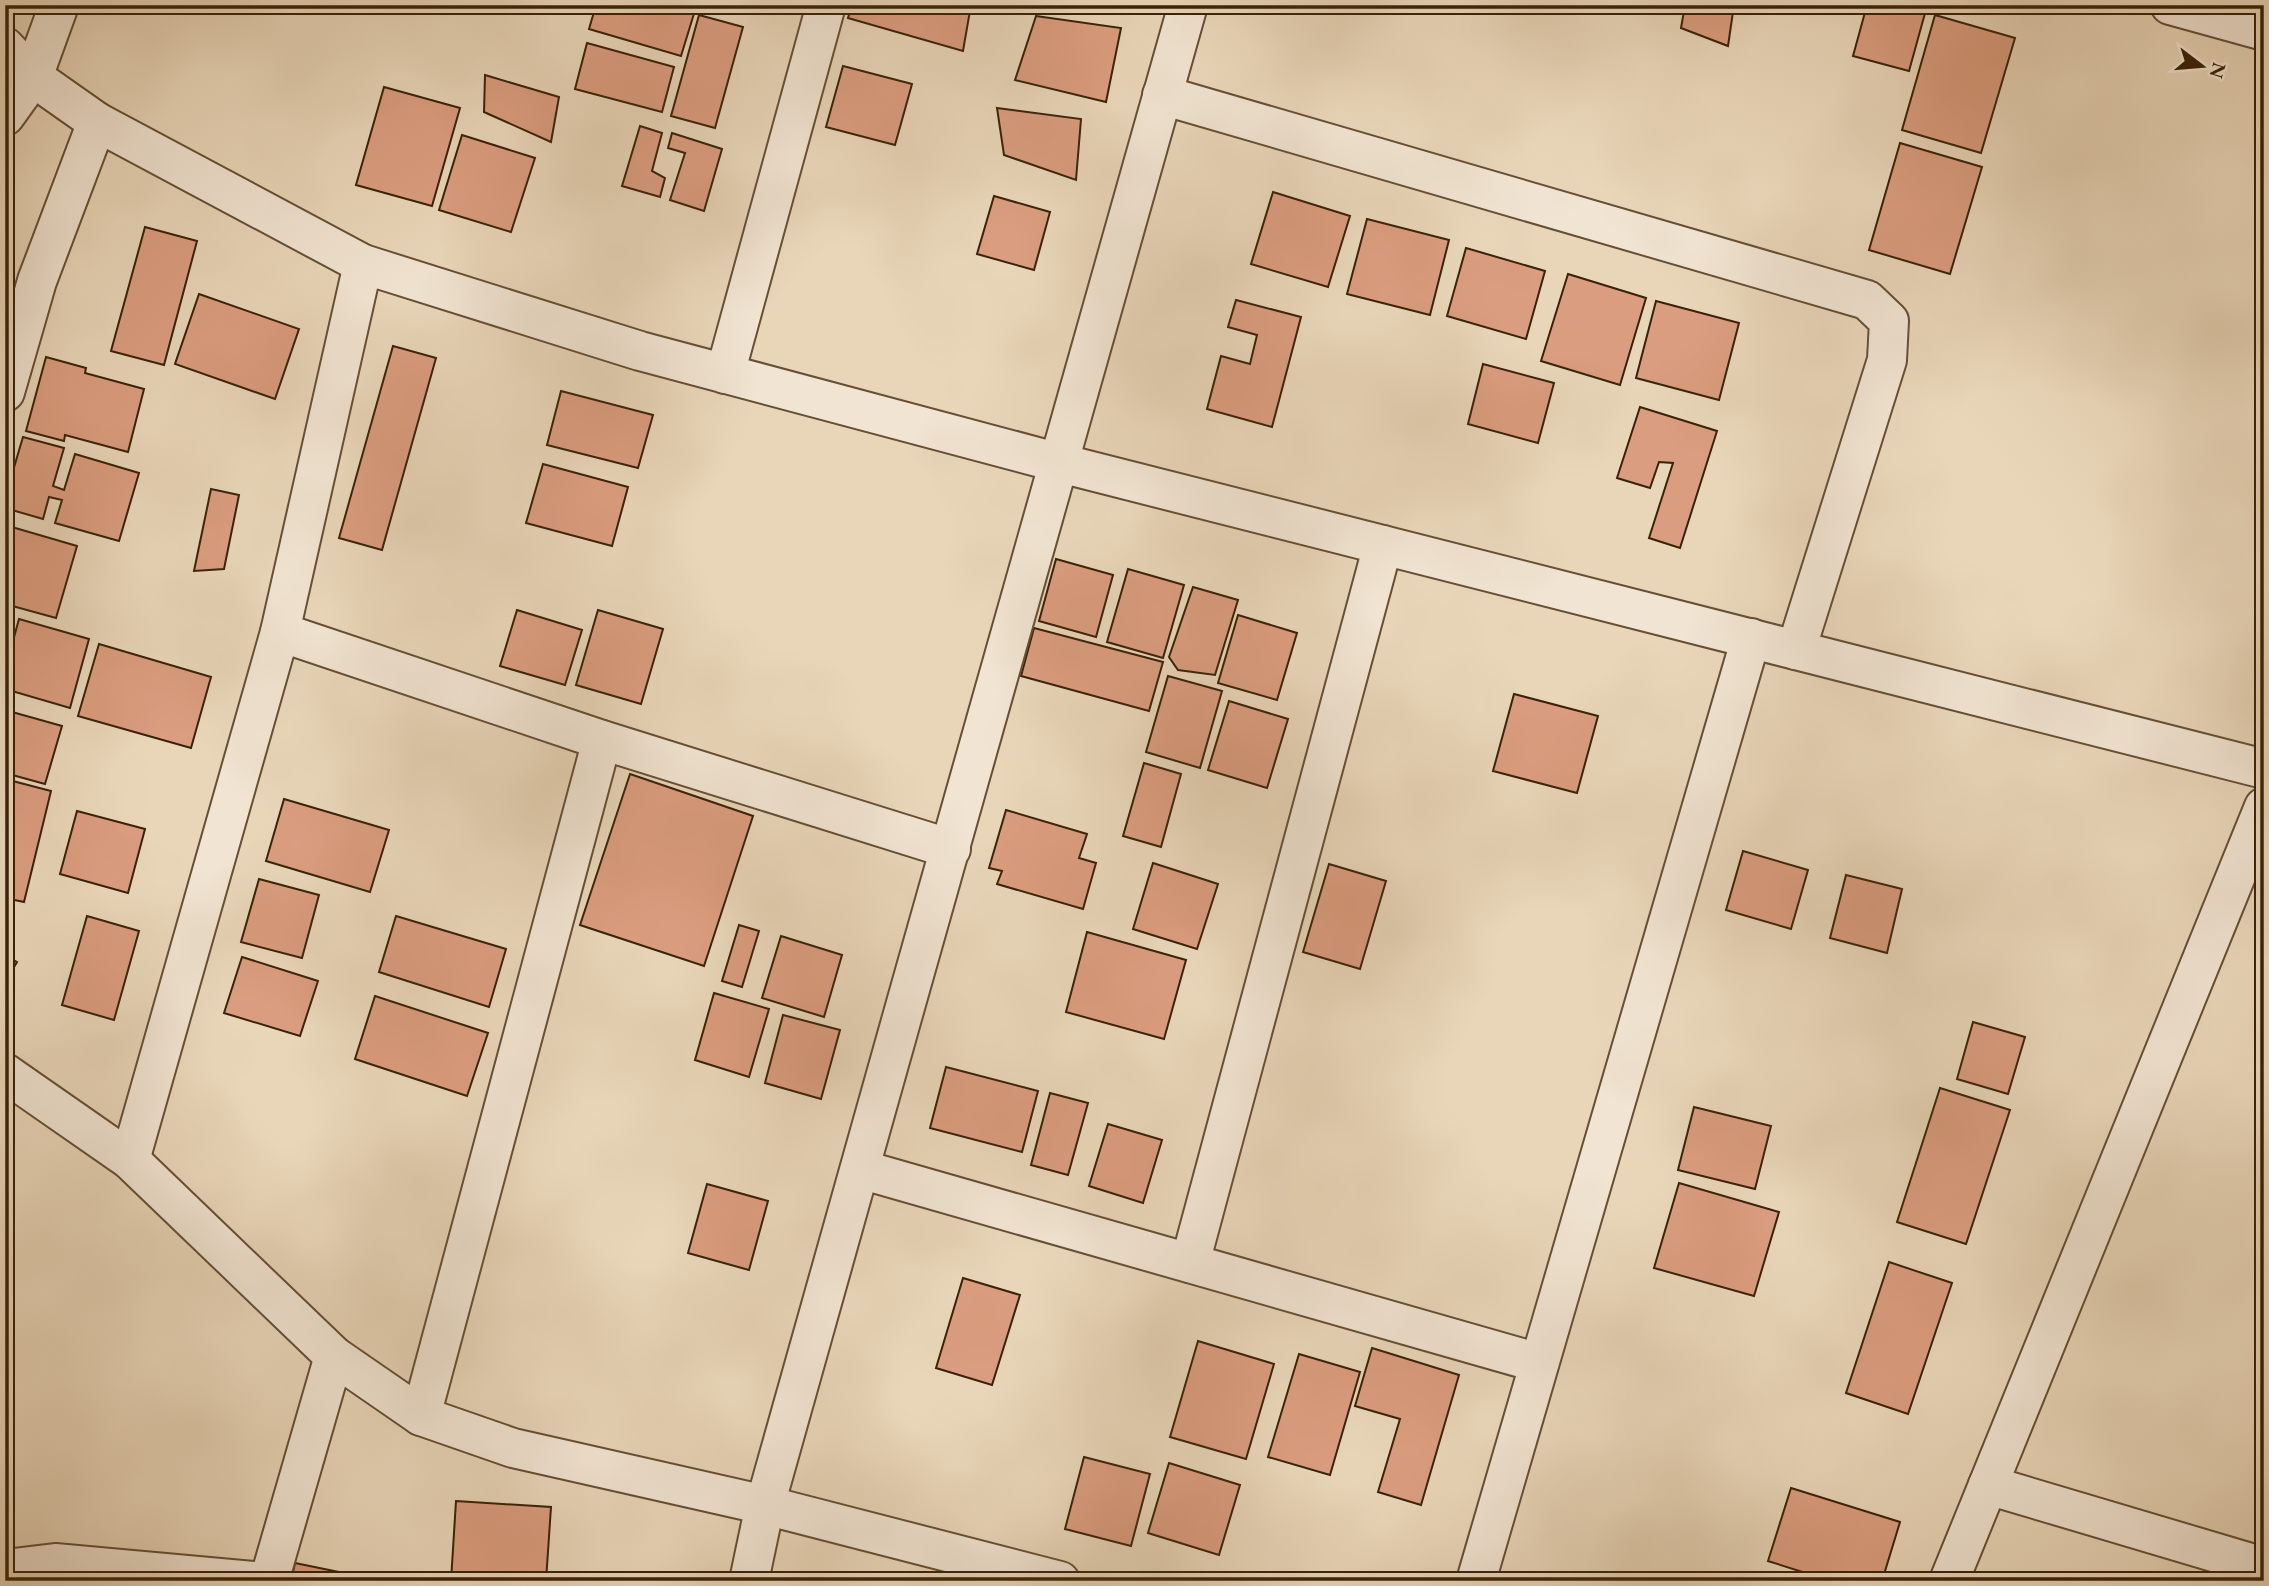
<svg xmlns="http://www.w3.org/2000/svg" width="2269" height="1586" viewBox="0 0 2269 1586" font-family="'EB Garamond',serif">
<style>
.building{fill:#db9d7f;stroke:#3a2208;stroke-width:2}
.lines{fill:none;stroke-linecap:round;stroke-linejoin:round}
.minor-casing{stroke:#664f34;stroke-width:42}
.minor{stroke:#f1e4d2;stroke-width:38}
</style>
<rect width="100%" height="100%" fill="#e9d6b9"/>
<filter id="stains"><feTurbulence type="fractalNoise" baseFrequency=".00286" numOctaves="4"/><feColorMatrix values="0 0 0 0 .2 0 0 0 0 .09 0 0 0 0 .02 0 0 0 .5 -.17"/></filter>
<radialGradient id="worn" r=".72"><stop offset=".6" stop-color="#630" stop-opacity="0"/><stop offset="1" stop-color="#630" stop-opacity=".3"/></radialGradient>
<g class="building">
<path d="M 596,5 L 688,5 L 696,7 L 681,56 L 589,29 Z"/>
<path d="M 852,5 L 971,5 L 963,51 L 848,18 Z"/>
<path d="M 1685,5 L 1734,5 L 1728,46 L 1681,28 Z"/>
<path d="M 1867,5 L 1927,6 L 1909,71 L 1853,56 Z"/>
<path d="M 699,15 L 743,27 L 715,128 L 671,116 Z"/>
<path d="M 1935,15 L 2015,38 L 1981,153 L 1902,130 Z"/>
<path d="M 1036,16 L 1121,28 L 1106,102 L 1015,80 Z"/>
<path d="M 587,43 L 674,67 L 662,112 L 575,89 Z"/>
<path d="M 843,66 L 912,84 L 895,145 L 826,127 Z"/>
<path d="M 485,75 L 559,97 L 551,142 L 484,112 Z"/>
<path d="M 384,87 L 460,108 L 432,206 L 356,185 Z"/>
<path d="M 997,108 L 1081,119 L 1076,180 L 1004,155 Z"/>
<path d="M 640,126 L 662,133 L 652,171 L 665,178 L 660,197 L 622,186 Z"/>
<path d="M 672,133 L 722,149 L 704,211 L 670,200 L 685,153 L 668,148 Z"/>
<path d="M 462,135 L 535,158 L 511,232 L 439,210 Z"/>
<path d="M 1900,143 L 1982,167 L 1950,274 L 1869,250 Z"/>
<path d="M 1273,192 L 1350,216 L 1328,287 L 1251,264 Z"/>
<path d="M 994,196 L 1050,212 L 1034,270 L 977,254 Z"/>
<path d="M 1367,219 L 1449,240 L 1430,315 L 1347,294 Z"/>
<path d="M 145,227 L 197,241 L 164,365 L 111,351 Z"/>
<path d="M 1466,248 L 1545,271 L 1526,339 L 1447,316 Z"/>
<path d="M 1568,274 L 1646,298 L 1620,385 L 1541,361 Z"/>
<path d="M 199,294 L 299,329 L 275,399 L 175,364 Z"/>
<path d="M 1236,300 L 1301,317 L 1272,427 L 1207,409 L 1221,356 L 1250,364 L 1257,335 L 1228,327 Z"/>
<path d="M 1656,301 L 1739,323 L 1719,400 L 1636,378 Z"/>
<path d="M 393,346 L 436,358 L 382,550 L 339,538 Z"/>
<path d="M 46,357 L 86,368 L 85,373 L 144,389 L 128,452 L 65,435 L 64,441 L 26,431 Z"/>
<path d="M 1483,364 L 1554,383 L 1538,443 L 1468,424 Z"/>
<path d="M 561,391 L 653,415 L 638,468 L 547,445 Z"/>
<path d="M 1640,407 L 1717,431 L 1680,548 L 1649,538 L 1673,463 L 1659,462 L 1650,488 L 1617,478 Z"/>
<path d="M 23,437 L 64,448 L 53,486 L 64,490 L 75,454 L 139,473 L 119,541 L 55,523 L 62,500 L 49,497 L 43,519 L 5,508 L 5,498 Z"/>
<path d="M 543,464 L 628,487 L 612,546 L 526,523 Z"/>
<path d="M 211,489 L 239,495 L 224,569 L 194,571 Z"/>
<path d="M 5,525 L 77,546 L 56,618 L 5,604 Z"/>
<path d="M 1056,559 L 1113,575 L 1096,637 L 1039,621 Z"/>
<path d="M 1128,569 L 1184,585 L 1163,658 L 1107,642 Z"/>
<path d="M 1193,587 L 1238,600 L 1215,675 L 1178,670 L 1169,657 Z"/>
<path d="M 517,610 L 582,630 L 565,685 L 500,666 Z"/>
<path d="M 598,610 L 663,629 L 641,704 L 576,685 Z"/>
<path d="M 1238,615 L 1297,633 L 1277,700 L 1218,683 Z"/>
<path d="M 19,619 L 89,639 L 70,708 L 5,689 L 5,670 Z"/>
<path d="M 1034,628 L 1163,662 L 1149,711 L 1021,676 Z"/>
<path d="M 99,644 L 211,677 L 191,748 L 78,716 Z"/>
<path d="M 1168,676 L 1222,691 L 1200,768 L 1146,752 Z"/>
<path d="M 1514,694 L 1598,716 L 1577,793 L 1493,771 Z"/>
<path d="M 1229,701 L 1288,719 L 1267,788 L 1208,770 Z"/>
<path d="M 5,710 L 62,726 L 45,784 L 5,773 Z"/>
<path d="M 1144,763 L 1181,774 L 1161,847 L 1123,836 Z"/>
<path d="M 630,774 L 753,816 L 704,966 L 580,925 Z"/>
<path d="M 5,779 L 51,791 L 24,902 L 5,898 Z"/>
<path d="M 284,799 L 389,830 L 370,892 L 266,861 Z"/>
<path d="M 1006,810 L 1087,834 L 1079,858 L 1096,863 L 1083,909 L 997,884 L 1002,871 L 989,868 Z"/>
<path d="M 77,811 L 145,829 L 128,893 L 60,874 Z"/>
<path d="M 1743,851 L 1808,870 L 1791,929 L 1726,910 Z"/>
<path d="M 1153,863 L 1218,884 L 1197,949 L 1133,929 Z"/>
<path d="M 1329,864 L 1386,881 L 1360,969 L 1303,952 Z"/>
<path d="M 1846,875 L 1902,889 L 1887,953 L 1830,938 Z"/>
<path d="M 259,879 L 319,895 L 302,958 L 241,942 Z"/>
<path d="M 87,916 L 139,931 L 114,1020 L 62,1005 Z"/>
<path d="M 396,916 L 506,949 L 489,1007 L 379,972 Z"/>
<path d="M 739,925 L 759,931 L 742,987 L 722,981 Z"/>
<path d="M 1087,932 L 1186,960 L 1164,1039 L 1066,1012 Z"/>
<path d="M 781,936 L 842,955 L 824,1017 L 762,998 Z"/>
<path d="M 5,955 L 17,962 L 5,982 Z"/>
<path d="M 242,957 L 318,981 L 300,1036 L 224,1013 Z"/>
<path d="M 714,993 L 769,1009 L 749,1077 L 695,1060 Z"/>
<path d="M 375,996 L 488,1033 L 467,1096 L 355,1059 Z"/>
<path d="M 783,1015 L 840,1030 L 821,1099 L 765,1083 Z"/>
<path d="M 1973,1022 L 2025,1037 L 2008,1094 L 1957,1079 Z"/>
<path d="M 946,1067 L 1038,1091 L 1022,1152 L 930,1128 Z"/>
<path d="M 1940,1088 L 2010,1110 L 1966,1244 L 1897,1222 Z"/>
<path d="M 1050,1093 L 1088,1103 L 1068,1175 L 1031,1165 Z"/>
<path d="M 1694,1107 L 1771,1126 L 1755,1189 L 1678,1170 Z"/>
<path d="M 1108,1124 L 1162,1140 L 1143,1203 L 1089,1186 Z"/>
<path d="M 1679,1183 L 1779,1212 L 1754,1296 L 1654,1268 Z"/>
<path d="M 707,1184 L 768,1201 L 749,1270 L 688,1253 Z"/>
<path d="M 1889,1262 L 1952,1283 L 1908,1414 L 1846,1393 Z"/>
<path d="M 963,1278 L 1020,1295 L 992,1385 L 936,1368 Z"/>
<path d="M 1198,1341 L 1274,1364 L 1246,1459 L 1170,1437 Z"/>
<path d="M 1372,1348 L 1459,1375 L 1421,1505 L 1378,1492 L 1400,1419 L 1355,1406 Z"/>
<path d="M 1299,1354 L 1360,1372 L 1330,1475 L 1268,1457 Z"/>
<path d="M 1084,1457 L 1150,1474 L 1131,1546 L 1065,1529 Z"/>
<path d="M 1169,1463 L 1240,1485 L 1219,1555 L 1148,1533 Z"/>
<path d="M 1791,1488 L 1900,1522 L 1882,1581 L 1831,1581 L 1768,1561 Z"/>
<path d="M 456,1501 L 551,1507 L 546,1581 L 451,1581 Z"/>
<path d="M 295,1563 L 373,1579 L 372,1581 L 291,1581 Z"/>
</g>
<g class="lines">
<g class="minor-casing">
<g id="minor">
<path d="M 2170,5 L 2264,31"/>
<path d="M 5,47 L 33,77 L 97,122 L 363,264 L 640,351 L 1056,462 L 2264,769"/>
<path d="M 1162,95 L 1867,300 L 1889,321 L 1887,360 L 1796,650"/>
<path d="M 5,116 L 33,77 L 59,5"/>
<path d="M 725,374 L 826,5"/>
<path d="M 5,392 L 37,281 L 97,122"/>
<path d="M 280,632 L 602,740 L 951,849"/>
<path d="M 5,1073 L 130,1160 L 334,1356 L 421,1416 L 513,1448 L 765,1505 L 1060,1581"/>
<path d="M 130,1160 L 280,632 L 363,264"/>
<path d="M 860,1169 L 1539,1363"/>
<path d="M 1190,1263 L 1383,545"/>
<path d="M 421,1416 L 602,740"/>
<path d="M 1988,1485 L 2264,1567"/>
<path d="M 5,1569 L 55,1563 L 253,1581"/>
<path d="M 269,1581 L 334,1356"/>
<path d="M 749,1581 L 765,1505 C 906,1005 1045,505 1188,5"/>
<path d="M 1476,1581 L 1751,638"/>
<path d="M 1949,1581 L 2264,807"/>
</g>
</g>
<use href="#minor" class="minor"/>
</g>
<rect width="2269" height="1586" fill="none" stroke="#e9d6b9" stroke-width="28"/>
<rect x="7" y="7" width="2255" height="1572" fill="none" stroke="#3a2208" stroke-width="3.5"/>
<rect x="14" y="14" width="2241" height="1558" fill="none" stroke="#3a2208" stroke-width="2"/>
<g transform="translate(2202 66) rotate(106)" stroke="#f1e4d2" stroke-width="5" paint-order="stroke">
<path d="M0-5L12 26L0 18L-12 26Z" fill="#3a2208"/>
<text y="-10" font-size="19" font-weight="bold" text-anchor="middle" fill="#3a2208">N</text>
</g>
<rect width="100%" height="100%" filter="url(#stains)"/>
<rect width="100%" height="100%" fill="url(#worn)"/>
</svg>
